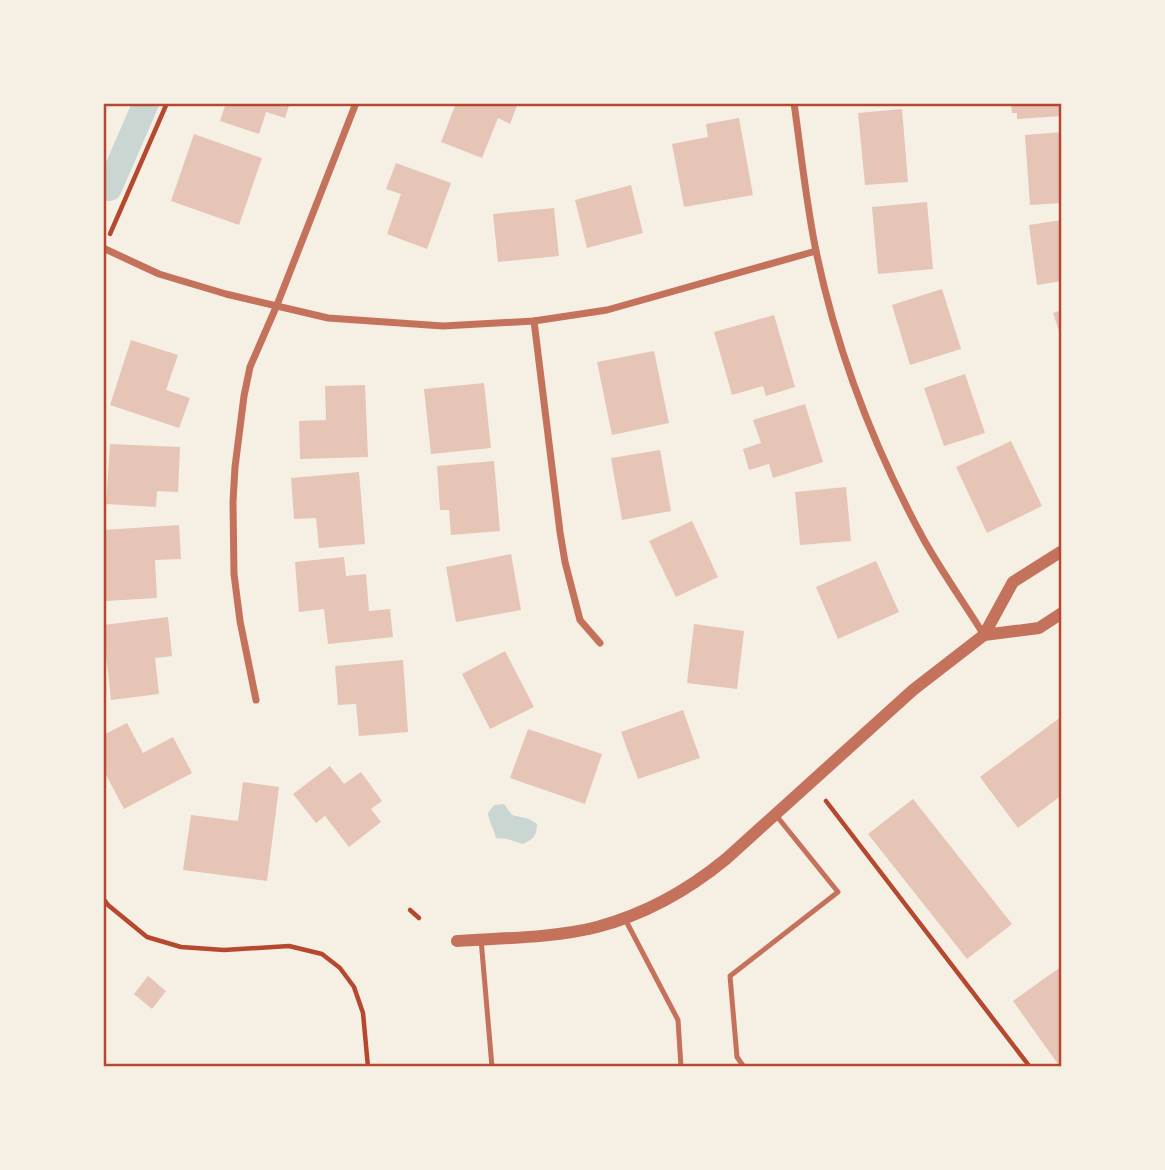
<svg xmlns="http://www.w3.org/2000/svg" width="1165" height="1170" viewBox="0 0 1165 1170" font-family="Signika,sans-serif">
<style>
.water{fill:#c9d6d2}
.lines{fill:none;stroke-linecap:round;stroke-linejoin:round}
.canal{stroke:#c9d6d2;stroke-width:26}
.building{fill:#e6c5b7}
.path{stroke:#b5482f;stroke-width:4.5}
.service{stroke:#c5725c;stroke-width:5}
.minor{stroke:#c5725c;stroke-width:7}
.tertiary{stroke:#c5725c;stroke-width:12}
.neatline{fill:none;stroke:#b5482f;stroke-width:2.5}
</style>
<rect width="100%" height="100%" fill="#f6efe4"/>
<path class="water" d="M 504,804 L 512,815 L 529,819 L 537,824 C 537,836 533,839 523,844 L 507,839 L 496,838 C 494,829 489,822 488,813 L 494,805 Z"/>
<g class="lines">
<path class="canal" d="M 109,188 L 146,103"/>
</g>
<g class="building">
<path d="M 226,103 L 290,103 L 285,118 L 266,112 L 259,134 L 220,121 Z"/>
<path d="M 456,103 L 518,103 L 510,124 L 498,118 L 482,158 L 441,142 Z"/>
<path d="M 1011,103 L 1062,103 L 1062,116 L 1017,119 L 1017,113 L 1012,113 Z"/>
<path d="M 902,109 L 908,182 L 865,185 L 858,113 Z"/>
<path d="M 739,118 L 753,195 L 684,207 L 672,144 L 708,137 L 706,124 Z"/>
<path d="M 1062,132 L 1062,203 L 1030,205 L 1025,135 Z"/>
<path d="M 194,134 L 262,158 L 239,225 L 171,201 Z"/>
<path d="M 396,163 L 451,183 L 427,249 L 387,234 L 401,194 L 386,189 Z"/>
<path d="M 631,185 L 643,233 L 587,248 L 575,200 Z"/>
<path d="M 927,202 L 933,269 L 878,274 L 872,207 Z"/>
<path d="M 554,208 L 559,256 L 498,262 L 493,214 Z"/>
<path d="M 1062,220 L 1062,281 L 1037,285 L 1029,225 Z"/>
<path d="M 942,289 L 961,349 L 910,365 L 892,305 Z"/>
<path d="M 1062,310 L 1062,337 L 1061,337 L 1053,313 Z"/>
<path d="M 774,315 L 795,387 L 766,396 L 763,386 L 732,395 L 714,332 Z"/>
<path d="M 131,340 L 178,355 L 166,390 L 190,398 L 179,428 L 110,405 Z"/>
<path d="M 654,351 L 669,423 L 612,435 L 597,362 Z"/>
<path d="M 965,374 L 985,433 L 944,446 L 924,388 Z"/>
<path d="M 484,383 L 491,448 L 431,454 L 424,389 Z"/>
<path d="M 365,385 L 368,457 L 300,459 L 299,421 L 326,420 L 325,386 Z"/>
<path d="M 805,404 L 823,462 L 773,478 L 769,464 L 749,470 L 743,449 L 761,443 L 753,420 Z"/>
<path d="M 1011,441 L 1042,506 L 987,533 L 956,467 Z"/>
<path d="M 110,444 L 180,447 L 178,492 L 157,491 L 156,507 L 106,504 Z"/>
<path d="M 660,450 L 671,511 L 622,520 L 611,458 Z"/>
<path d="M 494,461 L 500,531 L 451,535 L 449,510 L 440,510 L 437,466 Z"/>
<path d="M 359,472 L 365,544 L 319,548 L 316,518 L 294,519 L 291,478 Z"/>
<path d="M 846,487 L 851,541 L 800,545 L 795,492 Z"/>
<path d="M 692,521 L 718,577 L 676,597 L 649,541 Z"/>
<path d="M 179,525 L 181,559 L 155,560 L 157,598 L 106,601 L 103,530 Z"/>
<path d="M 511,554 L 521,610 L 456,622 L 446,567 Z"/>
<path d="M 344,557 L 346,576 L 366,574 L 369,611 L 390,609 L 393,637 L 328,644 L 324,609 L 299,612 L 295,562 Z"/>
<path d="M 876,561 L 899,612 L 838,639 L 816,587 Z"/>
<path d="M 168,617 L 172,656 L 155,658 L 159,694 L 111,700 L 103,625 Z"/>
<path d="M 694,624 L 744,631 L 737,689 L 687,683 Z"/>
<path d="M 505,651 L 534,707 L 490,729 L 462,674 Z"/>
<path d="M 403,660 L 408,732 L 359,736 L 356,704 L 338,705 L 335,666 Z"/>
<path d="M 683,710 L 700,758 L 638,779 L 621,732 Z"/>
<path d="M 1062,716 L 1062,795 L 1018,828 L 980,777 Z"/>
<path d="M 127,723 L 143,753 L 173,737 L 192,773 L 124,809 L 103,769 L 103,735 Z"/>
<path d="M 528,729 L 602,754 L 585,804 L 510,778 Z"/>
<path d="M 330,766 L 344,784 L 361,772 L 382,801 L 371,809 L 381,822 L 349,847 L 325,816 L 316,823 L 293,794 Z"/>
<path d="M 243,782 L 279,787 L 267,881 L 183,870 L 191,815 L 238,821 Z"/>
<path d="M 913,799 L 1012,924 L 967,959 L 868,834 Z"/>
<path d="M 1062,966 L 1062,1067 L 1060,1067 L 1013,1001 Z"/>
<path d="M 148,976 L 166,991 L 152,1009 L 134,994 Z"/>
</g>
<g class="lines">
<g class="path">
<path d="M 110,234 L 167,103"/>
<path d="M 826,801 L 1030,1067"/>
<path d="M 103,898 L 108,905 L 147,937 L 181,947 L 224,950 L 289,946 L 322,954 L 340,968 L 354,987 L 363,1013 L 368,1067"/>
<path d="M 410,910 L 419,918"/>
</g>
<g class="service">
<path d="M 625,919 L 678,1020 L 681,1067"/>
<path d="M 481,939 L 492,1067"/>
<path d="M 744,1067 L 737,1057 L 730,976 L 838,892 L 775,814"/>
</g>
<g class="minor">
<path d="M 794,103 C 801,152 806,202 816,251 C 837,352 875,450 924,540 C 942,572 964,603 984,635"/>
<path d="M 103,248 L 159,274 L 226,294 L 328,318 L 443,326 L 534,321 L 607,310 L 816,251"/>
<path d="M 534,321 L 560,532 L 565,562 L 580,620 L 600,643"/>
<path d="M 256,700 L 240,621 L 234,574 L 233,502 L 235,467 L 244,396 L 250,367 L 277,305 L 356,103"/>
</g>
<g class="tertiary">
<path d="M 1062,551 L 1013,582 L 984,635 L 1039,628 L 1062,613"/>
<path d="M 457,941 C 502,938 554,938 597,927 C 646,914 687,891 726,859 L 913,690 L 984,635"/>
</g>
</g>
<rect width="1165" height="1170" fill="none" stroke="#f6efe4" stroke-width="210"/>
<rect x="105" y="105" width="955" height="960" class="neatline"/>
</svg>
